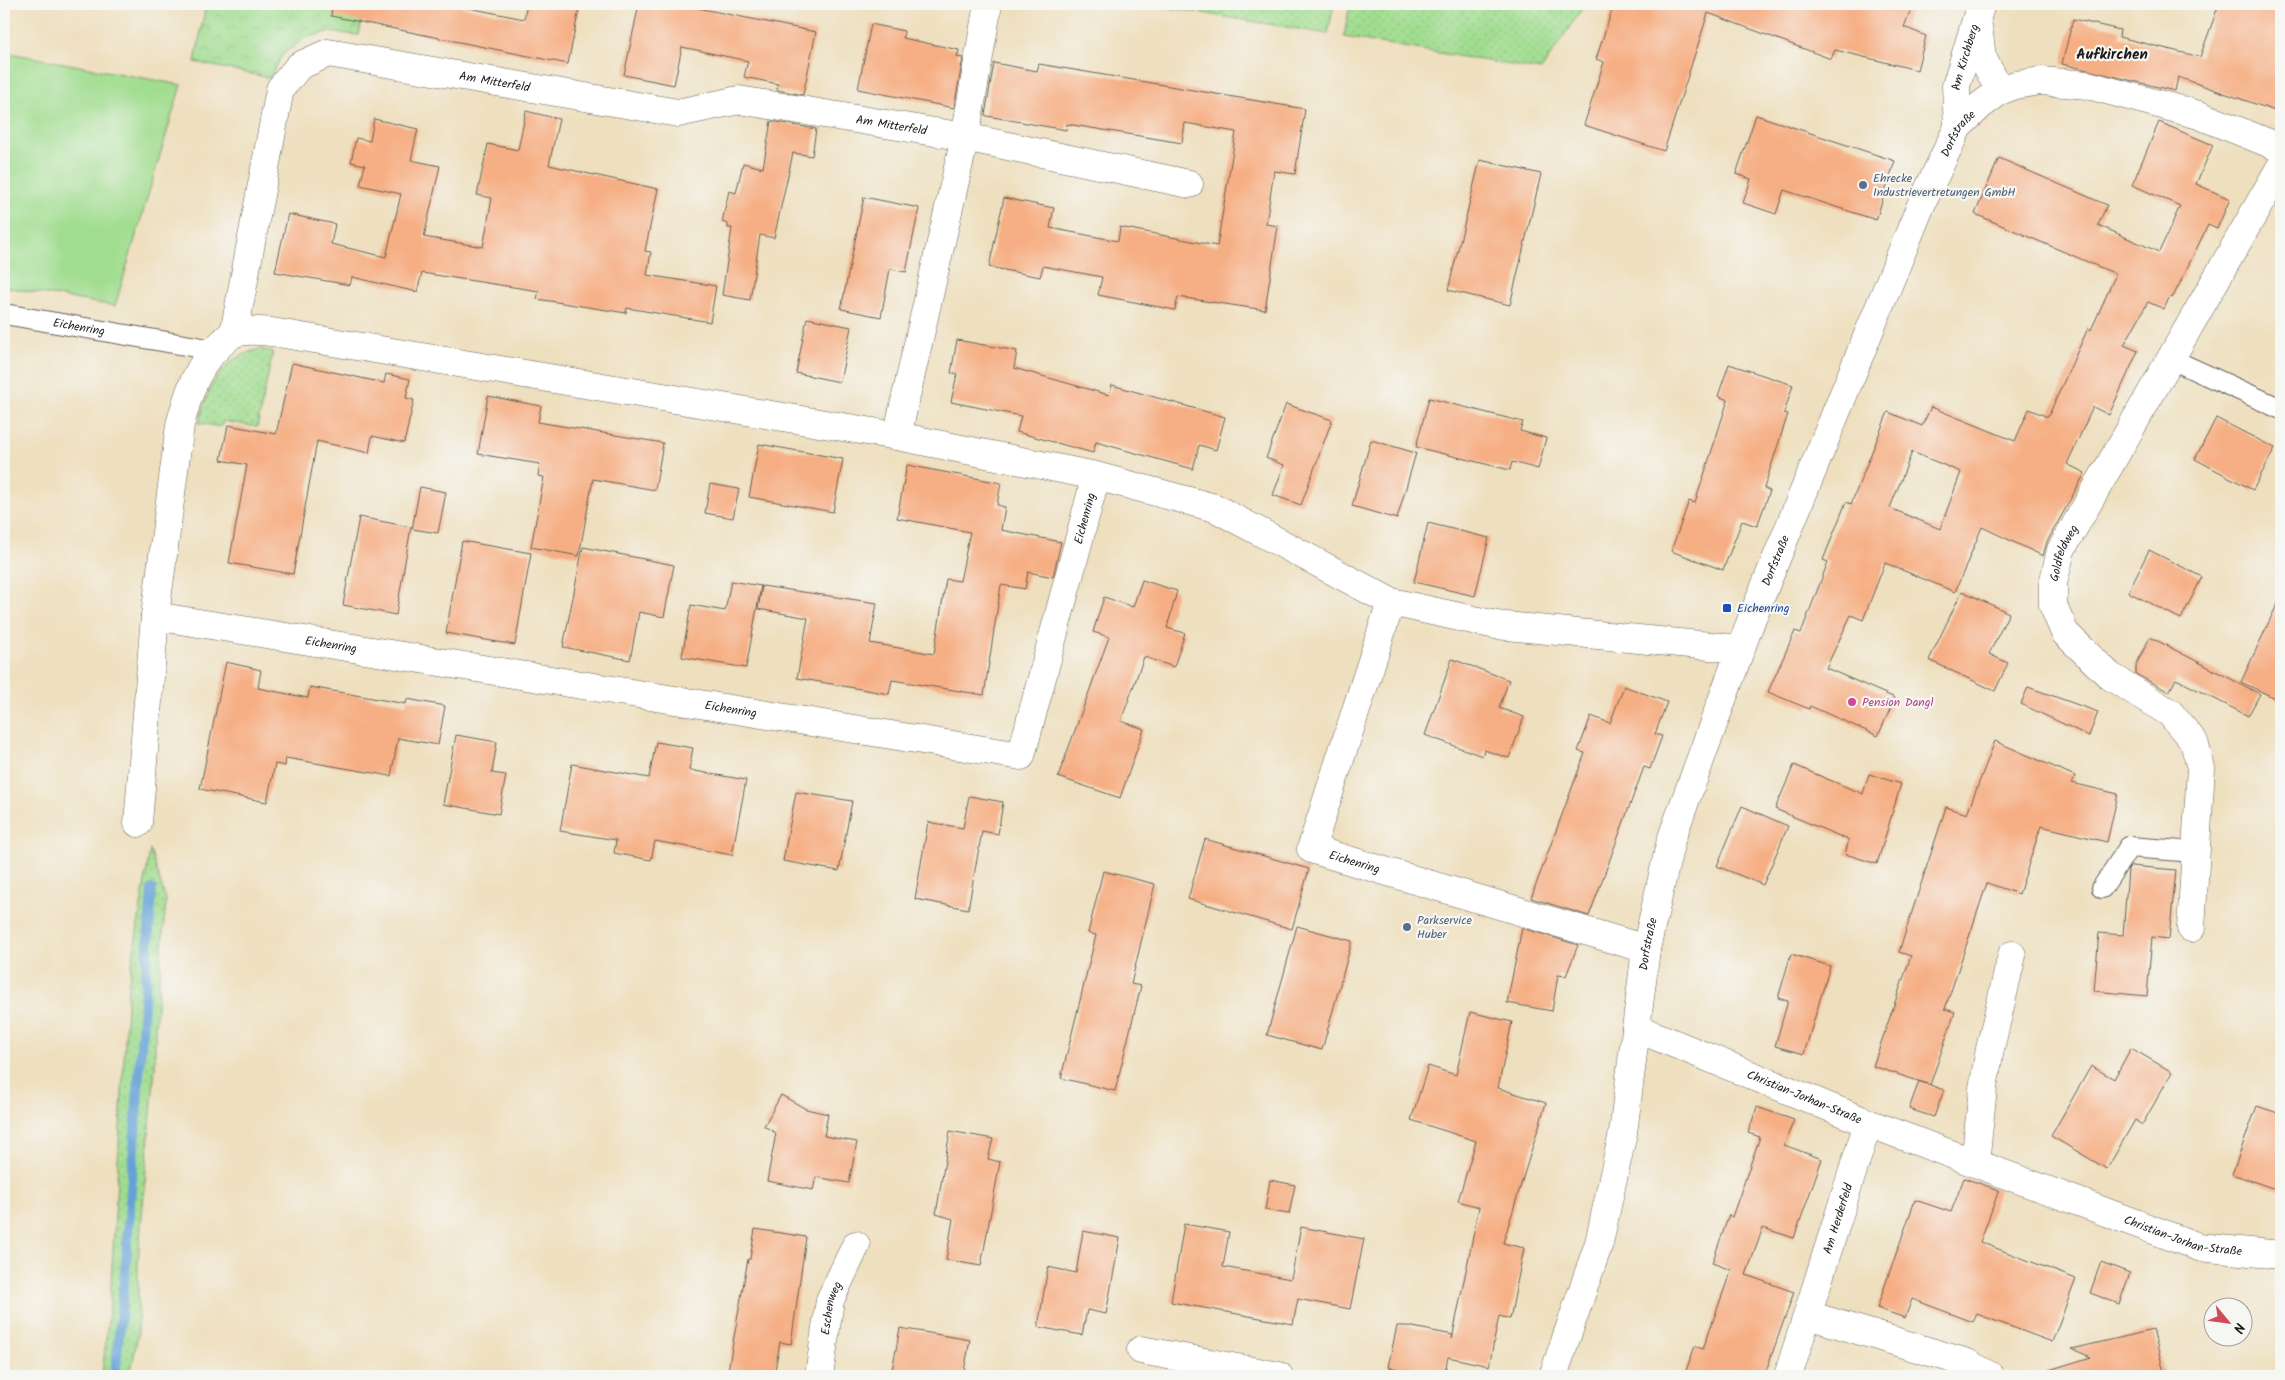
<svg xmlns="http://www.w3.org/2000/svg" width="2285" height="1380" viewBox="0 0 2285 1380" font-family="Kalam,sans-serif">
<style>
.grass{fill:url(#grass-dots);stroke:#5e7c56}
.park{fill:url(#park-crowns);stroke:#5e7c56}
.garden{fill:#a1dd90;stroke:#5e7c56}
.lines{fill:none;stroke-linecap:round;stroke-linejoin:round}
.stream{stroke:#65a1d6;stroke-width:10}
.building{fill:#f6af84;fill-rule:evenodd}
.service-casing{stroke:#666055;stroke-width:22}
.minor-casing{stroke:#666055;stroke-width:29}
.tertiary-casing{stroke:#666055;stroke-width:29}
.service{stroke:#fff;stroke-width:20}
.minor{stroke:#fff;stroke-width:28}
.tertiary{stroke:#fff;stroke-width:28}
.service-dot{fill:#5c6f8a;stroke:#f6f6f2;stroke-width:2}
.transit-dot{fill:#1a4fb4;stroke:#f6f6f2;stroke-width:2}
.hotel-dot{fill:#d1479c;stroke:#f6f6f2;stroke-width:2}
.labels{text-anchor:middle;stroke-width:4.5;stroke-linejoin:round;paint-order:stroke}
.street-label{font-size:12px;fill:#1c1c1c;stroke:#f6f6f2}
.service-label{font-size:12px;fill:#4e5e75;stroke:#f6f6f2;text-anchor:start}
.transit-label{font-size:12px;fill:#164399;stroke:#f6f6f2;text-anchor:start}
.hotel-label{font-size:12px;fill:#b23c85;stroke:#f6f6f2;text-anchor:start}
.quarter-label{font-size:15px;font-weight:bold;fill:#1c1c1c;stroke:#f6f6f2}
</style>
<defs>
<pattern id="grass-dots" width="8" height="8" patternUnits="userSpaceOnUse" patternTransform="scale(1.25)"><rect width="8" height="8" fill="#a1dd90"/><path d="M2 2h.1M6 6h.1" fill="none" stroke="#8abd7c" stroke-width="1.8" stroke-linecap="round"/></pattern>
<pattern id="park-crowns" width="20" height="18" patternUnits="userSpaceOnUse" patternTransform="scale(1.25)"><rect width="20" height="18" fill="#a1dd90"/><path d="M2 6a3 3 0 1 1 6 0M12 15a3 3 0 1 1 6 0" fill="none" stroke="#8abd7c"/></pattern>
</defs>
<rect width="100%" height="100%" fill="#f6f6f2"/>
<filter id="ink" filterUnits="userSpaceOnUse"><feTurbulence type="fractalNoise" baseFrequency=".02" numOctaves="2"/><feDisplacementMap in="SourceGraphic" scale="10" xChannelSelector="R" yChannelSelector="G"/><feConvolveMatrix kernelMatrix="1 2 1 2 8 2 1 2 1" color-interpolation-filters="sRGB"/></filter>
<filter id="wash" filterUnits="userSpaceOnUse"><feTurbulence type="fractalNoise" baseFrequency=".0096" numOctaves="4" result="noise"/><feDisplacementMap in="SourceGraphic" scale="20" xChannelSelector="R" yChannelSelector="G"/><feGaussianBlur stdDeviation="1.12" result="paint"/><feColorMatrix in="noise" values="0 0 0 0 0 0 0 0 0 0 0 0 0 0 0 0 0 1.4 0 .05"/><feComposite in="paint" operator="in"/></filter>
<g filter="url(#wash)">
<rect width="100%" height="100%" fill="#eedfbe"/>
<g class="grass">
<path d="M 1147,4 L 1334,4 L 1328,34 Z"/>
<path d="M 1350,4 L 1585,4 L 1541,70 L 1344,37 Z"/>
<path d="M 260,349 L 273,352 L 257,427 L 223,421 L 221,427 L 199,423 C 208,386 220,358 260,349 Z"/>
<path d="M 150,850 L 166,900 L 155,1029 L 155,1068 L 138,1261 L 138,1334 L 130,1376 L 102,1376 L 110,1302 L 128,988 Z"/>
</g>
<path class="park" d="M 206,4 L 365,4 L 359,35 L 328,32 L 305,38 L 282,55 L 270,78 L 195,62 Z"/>
<path class="garden" d="M 4,52 L 181,85 L 115,306 L 4,287 Z"/>
<g class="lines">
<path class="stream" d="M 115,1376 L 126,1261 L 152,889"/>
</g>
<g id="blocks">
<g class="building">
<path d="M 332,4 L 449,4 L 524,19 L 527,4 L 580,4 L 568,64 L 331,16 Z"/>
<path d="M 639,4 L 678,4 L 816,32 L 803,95 L 777,90 L 778,84 L 744,77 L 748,61 L 682,47 L 674,85 L 624,75 Z"/>
<path d="M 1614,4 L 1913,4 L 1904,27 L 1926,36 L 1917,70 L 1835,50 L 1831,59 L 1708,13 L 1664,151 L 1584,125 L 1604,62 L 1596,59 Z"/>
<path d="M 2219,4 L 2281,4 L 2281,113 L 2178,77 L 2175,91 L 2062,64 L 2073,19 L 2120,30 L 2119,37 L 2200,57 Z"/>
<path d="M 871,24 L 904,31 L 903,38 L 959,50 L 957,57 L 963,58 L 954,108 L 858,89 Z"/>
<path d="M 994,63 L 1037,71 L 1039,64 L 1305,109 L 1295,174 L 1274,171 L 1266,224 L 1278,226 L 1265,310 L 1178,297 L 1175,310 L 1098,295 L 1102,277 L 1043,266 L 1040,277 L 989,267 L 1004,198 L 1054,208 L 1050,228 L 1118,241 L 1120,227 L 1217,246 L 1236,132 L 1185,123 L 1182,143 L 1067,124 L 1066,130 L 987,116 L 985,115 Z"/>
<path d="M 526,111 L 559,119 L 549,165 L 658,189 L 645,251 L 651,252 L 647,275 L 716,286 L 710,322 L 627,308 L 626,313 L 537,299 L 539,291 L 422,273 L 417,292 L 352,277 L 350,285 L 275,272 L 288,214 L 335,224 L 331,244 L 386,257 L 401,194 L 360,185 L 365,165 L 351,162 L 356,138 L 370,141 L 374,119 L 418,129 L 411,160 L 440,166 L 424,237 L 483,247 L 492,198 L 477,195 L 488,144 L 518,150 Z"/>
<path d="M 1756,115 L 1895,161 L 1876,220 L 1784,190 L 1776,214 L 1743,203 L 1751,179 L 1736,174 Z"/>
<path d="M 771,121 L 816,129 L 812,156 L 793,153 L 774,238 L 760,235 L 750,300 L 722,295 L 732,228 L 728,228 L 728,224 L 722,222 L 729,191 L 736,193 L 743,163 L 763,168 Z"/>
<path d="M 2159,122 L 2213,145 L 2196,184 L 2230,199 L 2217,229 L 2208,225 L 2173,297 L 2170,296 L 2164,309 L 2148,302 L 2124,345 L 2138,351 L 2109,415 L 2093,407 L 2067,464 L 2085,473 L 2047,542 L 2043,556 L 1982,527 L 1955,592 L 1885,563 L 1863,620 L 1851,615 L 1826,668 L 1895,698 L 1878,736 L 1810,706 L 1809,709 L 1768,692 L 1795,631 L 1801,633 L 1828,562 L 1823,560 L 1846,502 L 1851,504 L 1888,412 L 1922,426 L 1931,407 L 2015,441 L 2029,409 L 2048,417 L 2088,328 L 2091,330 L 2116,274 L 1975,214 L 1999,158 L 2107,205 L 2098,225 L 2159,252 L 2180,206 L 2132,185 ZM 1912,452 L 1961,472 L 1940,529 L 1890,508 Z"/>
<path d="M 1480,160 L 1541,174 L 1510,305 L 1448,290 Z"/>
<path d="M 864,197 L 919,208 L 906,272 L 890,269 L 881,317 L 841,309 Z"/>
<path d="M 807,318 L 851,327 L 840,382 L 796,373 Z"/>
<path d="M 957,340 L 1017,351 L 1014,368 L 1109,395 L 1112,385 L 1225,417 L 1216,450 L 1199,445 L 1193,469 L 1096,442 L 1093,453 L 1017,432 L 1021,416 L 951,402 L 957,374 L 951,373 Z"/>
<path d="M 292,363 L 384,383 L 386,374 L 410,379 L 406,398 L 414,400 L 404,443 L 372,436 L 369,453 L 317,441 L 293,574 L 229,563 L 247,465 L 221,460 L 228,425 L 276,434 Z"/>
<path d="M 1729,364 L 1793,385 L 1784,413 L 1788,414 L 1764,488 L 1770,491 L 1757,526 L 1742,521 L 1723,570 L 1671,551 L 1689,501 L 1695,503 L 1728,400 L 1718,396 Z"/>
<path d="M 488,396 L 541,406 L 538,422 L 663,443 L 655,490 L 593,479 L 579,556 L 531,547 L 544,477 L 538,476 L 540,464 L 478,454 Z"/>
<path d="M 1429,398 L 1523,422 L 1520,431 L 1546,438 L 1538,469 L 1512,462 L 1510,470 L 1416,447 Z"/>
<path d="M 1286,404 L 1332,420 L 1301,505 L 1273,495 L 1284,465 L 1266,458 Z"/>
<path d="M 2216,418 L 2275,448 L 2253,490 L 2195,459 Z"/>
<path d="M 1371,440 L 1416,453 L 1397,519 L 1352,506 Z"/>
<path d="M 759,444 L 843,459 L 833,512 L 749,497 Z"/>
<path d="M 907,465 L 1001,483 L 997,505 L 1005,507 L 1001,530 L 1061,542 L 1053,577 L 1028,572 L 1025,589 L 1001,585 L 984,695 L 892,680 L 889,694 L 797,678 L 808,618 L 758,609 L 762,586 L 877,603 L 870,643 L 934,654 L 946,579 L 960,581 L 970,532 L 897,518 Z"/>
<path d="M 710,484 L 739,489 L 733,518 L 705,513 Z"/>
<path d="M 420,487 L 446,492 L 438,533 L 412,529 Z"/>
<path d="M 359,517 L 411,527 L 396,615 L 343,605 Z"/>
<path d="M 1428,523 L 1489,538 L 1475,596 L 1414,582 Z"/>
<path d="M 462,541 L 531,553 L 515,645 L 446,633 Z"/>
<path d="M 583,547 L 674,565 L 664,617 L 639,612 L 630,660 L 563,647 Z"/>
<path d="M 2149,550 L 2202,577 L 2181,619 L 2128,592 Z"/>
<path d="M 1142,580 L 1177,591 L 1167,628 L 1185,633 L 1174,667 L 1144,657 L 1121,721 L 1144,729 L 1120,798 L 1058,777 L 1109,637 L 1093,632 L 1104,597 L 1133,607 Z"/>
<path d="M 731,581 L 761,586 L 746,668 L 682,657 L 691,605 L 725,611 Z"/>
<path d="M 1962,591 L 2009,613 L 1989,654 L 2008,663 L 1995,691 L 1929,660 Z"/>
<path d="M 2281,596 L 2281,701 L 2241,682 Z"/>
<path d="M 2150,637 L 2260,694 L 2248,716 L 2176,679 L 2169,692 L 2136,674 L 2136,665 Z"/>
<path d="M 1452,659 L 1509,680 L 1499,708 L 1524,717 L 1509,758 L 1484,750 L 1482,756 L 1425,735 Z"/>
<path d="M 226,662 L 261,670 L 258,688 L 308,698 L 310,687 L 406,704 L 407,699 L 445,706 L 438,745 L 398,738 L 391,776 L 286,758 L 285,766 L 275,764 L 267,802 L 200,789 Z"/>
<path d="M 1624,686 L 1667,702 L 1655,734 L 1662,736 L 1650,769 L 1644,767 L 1589,916 L 1531,898 L 1585,753 L 1578,751 L 1591,716 L 1610,723 Z"/>
<path d="M 2028,687 L 2098,712 L 2089,736 L 2021,704 Z"/>
<path d="M 456,735 L 497,742 L 492,773 L 506,775 L 499,814 L 443,804 Z"/>
<path d="M 1995,741 L 2075,776 L 2072,783 L 2118,794 L 2107,842 L 2041,826 L 2019,894 L 1987,883 L 1945,1009 L 1955,1012 L 1930,1085 L 1873,1066 L 1911,956 L 1899,952 L 1946,807 L 1967,814 Z"/>
<path d="M 656,742 L 693,748 L 689,770 L 746,780 L 732,855 L 655,841 L 651,860 L 614,853 L 616,840 L 560,831 L 572,764 L 649,778 Z"/>
<path d="M 1794,765 L 1863,794 L 1869,774 L 1901,784 L 1877,864 L 1845,854 L 1849,840 L 1775,809 Z"/>
<path d="M 796,792 L 852,801 L 839,871 L 783,861 Z"/>
<path d="M 969,796 L 1003,802 L 998,834 L 982,831 L 968,909 L 915,899 L 928,822 L 963,828 Z"/>
<path d="M 1742,806 L 1788,826 L 1763,885 L 1717,866 Z"/>
<path d="M 1205,839 L 1309,869 L 1292,929 L 1188,899 Z"/>
<path d="M 2131,866 L 2176,870 L 2169,939 L 2152,937 L 2147,996 L 2094,991 L 2099,933 L 2123,935 L 2128,869 Z"/>
<path d="M 1103,871 L 1155,884 L 1131,984 L 1141,986 L 1115,1091 L 1061,1078 L 1096,935 L 1088,933 Z"/>
<path d="M 1297,926 L 1352,941 L 1322,1050 L 1267,1035 Z"/>
<path d="M 1522,928 L 1578,945 L 1566,976 L 1558,975 L 1552,1011 L 1507,1003 Z"/>
<path d="M 1791,954 L 1830,966 L 1804,1054 L 1775,1046 L 1788,1001 L 1778,998 Z"/>
<path d="M 1470,1012 L 1512,1022 L 1498,1088 L 1546,1103 L 1503,1243 L 1524,1248 L 1510,1319 L 1499,1316 L 1489,1366 L 1448,1357 L 1444,1376 L 1435,1376 L 1388,1367 L 1397,1326 L 1408,1326 L 1453,1335 L 1452,1339 L 1479,1207 L 1458,1201 L 1476,1141 L 1411,1120 L 1428,1066 L 1456,1075 Z"/>
<path d="M 2131,1048 L 2172,1072 L 2142,1125 L 2135,1120 L 2107,1169 L 2051,1136 L 2091,1066 L 2114,1079 Z"/>
<path d="M 1919,1081 L 1944,1090 L 1934,1117 L 1909,1109 Z"/>
<path d="M 781,1095 L 806,1109 L 828,1114 L 824,1136 L 857,1142 L 849,1183 L 816,1177 L 813,1190 L 767,1181 L 776,1133 L 764,1126 Z"/>
<path d="M 2257,1106 L 2281,1114 L 2281,1191 L 2232,1174 Z"/>
<path d="M 1757,1107 L 1794,1120 L 1784,1145 L 1822,1159 L 1794,1238 L 1763,1228 L 1746,1275 L 1794,1292 L 1766,1371 L 1769,1373 L 1768,1376 L 1684,1376 L 1695,1346 L 1703,1349 L 1731,1270 L 1712,1263 L 1729,1215 L 1732,1217 L 1760,1137 L 1748,1133 Z"/>
<path d="M 950,1131 L 993,1139 L 988,1159 L 1000,1162 L 981,1266 L 946,1260 L 953,1219 L 936,1214 Z"/>
<path d="M 1964,1178 L 1999,1190 L 1980,1242 L 2076,1279 L 2052,1342 L 1977,1314 L 1973,1322 L 1912,1299 L 1905,1318 L 1877,1308 L 1915,1200 L 1951,1212 Z"/>
<path d="M 1270,1180 L 1295,1185 L 1289,1214 L 1265,1210 Z"/>
<path d="M 1184,1224 L 1229,1232 L 1223,1267 L 1291,1279 L 1301,1227 L 1364,1239 L 1350,1309 L 1298,1299 L 1293,1324 L 1171,1302 Z"/>
<path d="M 755,1229 L 806,1237 L 791,1344 L 780,1342 L 774,1376 L 727,1376 L 748,1259 L 750,1259 Z"/>
<path d="M 1083,1231 L 1120,1238 L 1106,1314 L 1087,1310 L 1082,1335 L 1038,1327 L 1048,1267 L 1076,1273 Z"/>
<path d="M 2101,1262 L 2130,1273 L 2119,1304 L 2090,1293 Z"/>
<path d="M 900,1328 L 970,1340 L 963,1376 L 891,1376 Z"/>
<path d="M 2153,1330 L 2165,1376 L 2047,1376 L 2046,1371 L 2091,1357 L 2072,1349 Z"/>
</g>
</g>
</g>
<g filter="url(#ink)">
<use href="#blocks" fill-opacity="0" stroke="#666055" stroke-width="1"/>
<g class="lines">
<g class="service-casing">
<g id="service">
<path id="s1" d="M 4,314 L 214,350"/>
<path d="M 2171,359 L 2281,409"/>
<path d="M 2102,888 L 2129,847 L 2195,852"/>
</g>
</g>
<g class="minor-casing">
<g id="minor">
<path d="M 988,4 L 965,137 L 1189,184"/>
<path d="M 1978,26 L 1982,57 L 2000,91"/>
<path id="s2" d="M 1958,127 L 1956,86 L 1981,4"/>
<path id="s3" d="M 234,333 L 280,89 L 299,66 L 328,53 L 678,113 L 739,100 L 965,137 L 897,436"/>
<path id="s4" d="M 1096,476 L 897,436 L 278,333 C 265,331 247,329 235,333 C 230,334 226,340 222,343 C 197,364 188,394 180,425 L 155,616 L 1021,756 L 1096,476 L 1215,508 L 1391,602 L 1496,625 L 1740,649"/>
<path id="s5" d="M 1391,602 L 1311,849 L 1646,949"/>
<path d="M 138,823 L 155,616"/>
<path id="s6" d="M 2191,928 L 2201,768 L 2194,742 L 2170,713 L 2110,676 L 2065,633 L 2053,605 L 2053,584 L 2061,550 L 2281,166"/>
<path id="s7" d="M 1636,1028 L 1868,1123 L 2199,1247 L 2281,1255"/>
<path d="M 1975,1163 L 1983,1088 L 1990,1049 L 2012,955"/>
<path d="M 1808,1315 L 1967,1363 L 1990,1376"/>
<path d="M 1141,1350 L 1279,1376"/>
<path id="s8" d="M 819,1376 L 830,1300 L 856,1245"/>
<path id="s9" d="M 1788,1376 L 1868,1123"/>
</g>
</g>
<g class="tertiary-casing">
<g id="tertiary">
<path id="s10" d="M 1553,1376 L 1599,1243 L 1612,1183 L 1623,1133 L 1646,949 L 1671,840 L 1752,618 L 1921,205 L 1958,127 L 1981,105 L 2000,91 L 2015,85 L 2041,81 L 2088,85 L 2199,115 L 2281,148"/>
</g>
</g>
<use href="#service" class="service"/>
<use href="#minor" class="minor"/>
<use href="#tertiary" class="tertiary"/>
</g>
</g>
<g class="service-dot">
<circle cx="1863" cy="185" r="5"/>
<circle cx="1407" cy="927" r="5"/>
</g>
<rect class="transit-dot" x="1722" y="603" width="10" height="10" rx="2.5"/>
<circle class="hotel-dot" cx="1852" cy="702" r="5"/>
<g class="labels">
<g class="street-label">
<text dy="4" stroke="none"><textPath href="#s2" startOffset="71">Am Kirchberg</textPath></text>
<text dy="4" stroke="none"><textPath href="#s3" startOffset="479">Am Mitterfeld</textPath></text>
<text dy="4" stroke="none"><textPath href="#s3" startOffset="882">Am Mitterfeld</textPath></text>
<text dy="4" stroke="none"><textPath href="#s10" startOffset="1314">Dorfstraße</textPath></text>
<text dy="4" stroke="none"><textPath href="#s1" startOffset="76">Eichenring</textPath></text>
<text dy="4" stroke="none"><textPath href="#s4" startOffset="2300">Eichenring</textPath></text>
<text dy="4" stroke="none"><textPath href="#s6" startOffset="442">Goldfeldweg</textPath></text>
<text dy="4" stroke="none"><textPath href="#s10" startOffset="849">Dorfstraße</textPath></text>
<text dy="4" stroke="none"><textPath href="#s4" startOffset="1355">Eichenring</textPath></text>
<text dy="4" stroke="none"><textPath href="#s4" startOffset="1760">Eichenring</textPath></text>
<text dy="4" stroke="none"><textPath href="#s5" startOffset="305">Eichenring</textPath></text>
<text dy="4" stroke="none"><textPath href="#s10" startOffset="444">Dorfstraße</textPath></text>
<text dy="4" stroke="none"><textPath href="#s7" startOffset="182">Christian-Jorhan-Straße</textPath></text>
<text dy="4" stroke="none"><textPath href="#s9" startOffset="165">Am Herderfeld</textPath></text>
<text dy="4" stroke="none"><textPath href="#s7" startOffset="586">Christian-Jorhan-Straße</textPath></text>
<text dy="4" stroke="none"><textPath href="#s8" startOffset="69">Eschenweg</textPath></text>
</g>
<g class="service-label">
<text x="1873" y="182">Ehrecke<tspan x="1873" dy="14">Industrievertretungen GmbH</tspan></text>
<text x="1417" y="924">Parkservice<tspan x="1417" dy="14">Huber</tspan></text>
</g>
<g class="transit-label">
<text x="1737" y="612">Eichenring</text>
</g>
<g class="hotel-label">
<text x="1862" y="706">Pension Dangl</text>
</g>
<g class="quarter-label">
<text x="2112" y="59">Aufkirchen</text>
</g>
</g>
<rect width="2285" height="1380" fill="none" stroke="#f6f6f2" stroke-width="20"/>
<g transform="translate(2228 1322) rotate(119)"><circle r="24" fill="#f6f6f2" stroke="#9f9f9c"/>
<path d="M0-4L9 19L0 12L-9 19Z" fill="#d1495b"/>
<text y="-8" font-size="14" font-weight="bold" text-anchor="middle" fill="#1c1c1c">N</text>
</g>
</svg>
